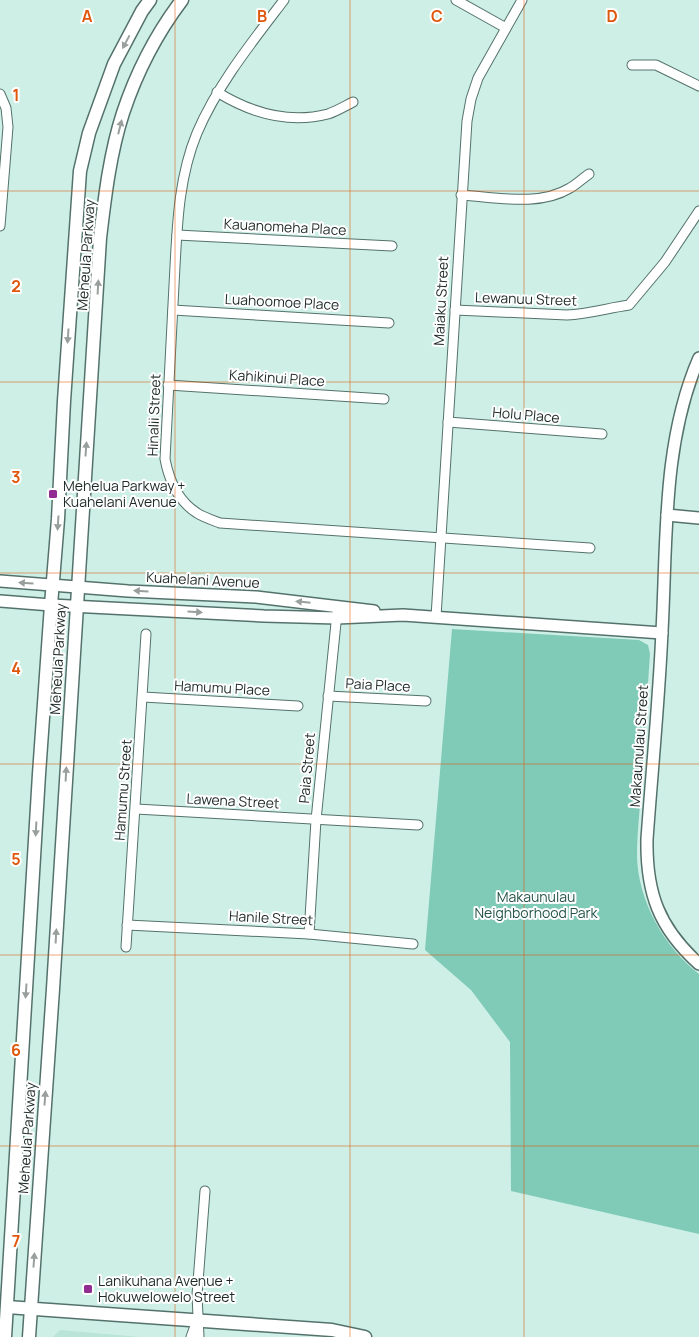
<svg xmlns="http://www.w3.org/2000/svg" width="699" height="1337" viewBox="0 0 699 1337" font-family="Manrope,sans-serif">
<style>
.built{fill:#bae4d8}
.green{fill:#80cab8}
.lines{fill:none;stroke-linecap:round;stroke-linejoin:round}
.minor-casing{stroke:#54726b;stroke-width:11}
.tertiary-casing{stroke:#54726b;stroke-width:14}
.secondary-casing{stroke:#54726b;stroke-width:15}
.minor{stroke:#fff;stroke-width:9}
.tertiary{stroke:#fff;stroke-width:11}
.secondary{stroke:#fff;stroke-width:12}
.oneway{fill:#999f9d}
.grid{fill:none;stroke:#de570d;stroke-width:1;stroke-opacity:0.55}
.poi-dot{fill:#902c92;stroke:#fff;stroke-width:2}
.labels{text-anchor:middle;stroke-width:4;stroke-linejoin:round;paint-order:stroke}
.street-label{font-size:14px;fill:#1c2926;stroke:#fff}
.poi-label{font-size:14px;fill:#1c2926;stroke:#fff;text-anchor:start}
.park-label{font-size:14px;fill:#245449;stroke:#fff}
.grid-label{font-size:16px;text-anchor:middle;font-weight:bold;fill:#de570d;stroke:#fff;stroke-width:4;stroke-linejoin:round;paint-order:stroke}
</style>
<rect width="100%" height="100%" fill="#cdefe6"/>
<path class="built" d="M 60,1330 L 140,1337 L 53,1337 Z"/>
<path class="green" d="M 452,629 L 639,640 L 648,645 L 650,654 C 647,695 645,735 642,776 C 641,802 637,829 637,856 C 638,901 664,947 699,974 L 699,1234 L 511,1191 L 510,1042 L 471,990 L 425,950 Z"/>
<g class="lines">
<g class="minor-casing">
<g id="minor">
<path d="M 284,0 C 252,42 218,84 197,133 C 177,181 177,234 174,285 C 171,343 168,401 165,459 C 169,480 178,501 197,513 C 203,517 212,520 220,523 L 590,548"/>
<path d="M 456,0 L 506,28"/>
<path d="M 632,65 L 656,65 L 699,86"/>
<path d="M 217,92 C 251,113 289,124 328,114 C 337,111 345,106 353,102"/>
<path d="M 0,94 L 6,108 L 8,127 L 0,226"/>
<path d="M 461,195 C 496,197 539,207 570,188 C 577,184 583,178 589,174"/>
<path d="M 177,235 L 392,246"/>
<path d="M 173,310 L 389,323"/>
<path d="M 455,310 L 567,315 C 588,314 608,308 629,305 L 665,262 L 699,211"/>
<path d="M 168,385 L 384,399"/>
<path d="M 448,422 L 602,434"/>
<path d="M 436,617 L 467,121 L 471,99 L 478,78 L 522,0"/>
<path d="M 328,696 L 426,701"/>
<path d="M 143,697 L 298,706"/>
<path d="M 136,809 L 418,825"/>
<path d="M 127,925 L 309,934 L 413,944"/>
<path d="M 309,934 L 316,820 L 337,613"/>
<path d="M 126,947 L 146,634"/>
<path d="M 191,1337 L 196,1323"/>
<path d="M 199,1337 L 197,1295 L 205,1191"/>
</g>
</g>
<g class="tertiary-casing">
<g id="tertiary">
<path d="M 699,358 C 662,443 667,541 662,631 C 659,700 652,770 647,839 C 646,893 659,928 699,964"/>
<path d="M 667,515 L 699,518"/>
<path d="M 0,581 L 128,591 L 256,597 L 374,611"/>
<path d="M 0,601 L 51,605 L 264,616 L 337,618 L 403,615 L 662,633"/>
</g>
</g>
<g class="secondary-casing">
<g id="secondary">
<path d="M 7,1307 L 332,1330 L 365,1337"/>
<path d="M 5,1337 L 39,774 L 51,605 L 58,519 L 64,401 L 80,171 L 89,133 L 114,64 L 142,11 L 150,0"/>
<path d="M 29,1337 L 53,989 L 100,238 C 105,196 110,153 123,113 C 136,74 157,33 182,0"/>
</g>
</g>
<use href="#minor" class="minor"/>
<use href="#tertiary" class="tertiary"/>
<use href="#secondary" class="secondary"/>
</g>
<defs><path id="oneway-solid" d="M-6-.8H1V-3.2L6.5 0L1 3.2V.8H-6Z" transform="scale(1.25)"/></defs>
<g class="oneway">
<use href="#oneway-solid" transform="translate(126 42) rotate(118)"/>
<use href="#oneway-solid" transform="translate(120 127) rotate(-76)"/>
<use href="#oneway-solid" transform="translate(98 287) rotate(-87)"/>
<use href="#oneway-solid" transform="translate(68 336) rotate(94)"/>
<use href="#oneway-solid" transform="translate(86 449) rotate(-86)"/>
<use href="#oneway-solid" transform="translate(58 523) rotate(94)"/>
<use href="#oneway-solid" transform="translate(26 583) rotate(-176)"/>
<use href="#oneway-solid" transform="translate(141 591) rotate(-177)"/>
<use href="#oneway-solid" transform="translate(303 602) rotate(-174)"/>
<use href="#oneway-solid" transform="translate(195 612) rotate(3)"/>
<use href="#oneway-solid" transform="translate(66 774) rotate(-87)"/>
<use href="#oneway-solid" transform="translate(36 829) rotate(93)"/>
<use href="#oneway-solid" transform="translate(56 936) rotate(-87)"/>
<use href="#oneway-solid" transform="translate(26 991) rotate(94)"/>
<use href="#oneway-solid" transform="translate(45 1098) rotate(-86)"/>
<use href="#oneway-solid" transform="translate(34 1260) rotate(-86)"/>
</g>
<path class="grid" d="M 175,0 L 175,1337M 350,0 L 350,1337M 524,0 L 524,1337M 0,191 L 699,191M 0,382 L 699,382M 0,573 L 699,573M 0,764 L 699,764M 0,955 L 699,955M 0,1146 L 699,1146"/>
<g class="poi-dot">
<rect x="48" y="489" width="10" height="10" rx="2.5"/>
<rect x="83" y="1284" width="10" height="10" rx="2.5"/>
</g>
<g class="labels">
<g class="street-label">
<text transform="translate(285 227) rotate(3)" y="5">Kauanomeha Place</text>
<text transform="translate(86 255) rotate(-86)" y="5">Meheula Parkway</text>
<text transform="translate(526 299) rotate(2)" y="5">Lewanuu Street</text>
<text transform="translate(441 301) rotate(-87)" y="5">Maiaku Street</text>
<text transform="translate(282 302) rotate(3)" y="5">Luahoomoe Place</text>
<text transform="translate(277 378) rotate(4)" y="5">Kahikinui Place</text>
<text transform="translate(154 415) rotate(-88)" y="5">Hinalii Street</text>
<text transform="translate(526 415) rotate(5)" y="5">Holu Place</text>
<text transform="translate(203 580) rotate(3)" y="5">Kuahelani Avenue</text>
<text transform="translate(58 659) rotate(-87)" y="5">Meheula Parkway</text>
<text transform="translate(378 685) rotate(3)" y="5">Paia Place</text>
<text transform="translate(222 688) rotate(3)" y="5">Hamumu Place</text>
<text transform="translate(639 746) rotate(-86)" y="5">Makaunulau Street</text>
<text transform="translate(307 768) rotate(-85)" y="5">Paia Street</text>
<text transform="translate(123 790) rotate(-86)" y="5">Hamumu Street</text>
<text transform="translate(233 801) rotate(3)" y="5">Lawena Street</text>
<text transform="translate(271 918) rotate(3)" y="5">Hanile Street</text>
<text transform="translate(27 1138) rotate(-86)" y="5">Meheula Parkway</text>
</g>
<g class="poi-label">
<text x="63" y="491">Mehelua Parkway +<tspan x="63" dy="16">Kuahelani Avenue</tspan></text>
<text x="98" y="1286">Lanikuhana Avenue +<tspan x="98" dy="16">Hokuwelowelo Street</tspan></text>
</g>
<g class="park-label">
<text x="536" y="902">Makaunulau<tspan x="536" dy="16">Neighborhood Park</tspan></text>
</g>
</g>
<g class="grid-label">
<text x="87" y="22">A</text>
<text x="262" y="22">B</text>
<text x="437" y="22">C</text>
<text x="612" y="22">D</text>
<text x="16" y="101">1</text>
<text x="16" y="292">2</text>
<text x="16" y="483">3</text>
<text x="16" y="674">4</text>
<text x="16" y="865">5</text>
<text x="16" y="1056">6</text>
<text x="16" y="1247">7</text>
</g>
</svg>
